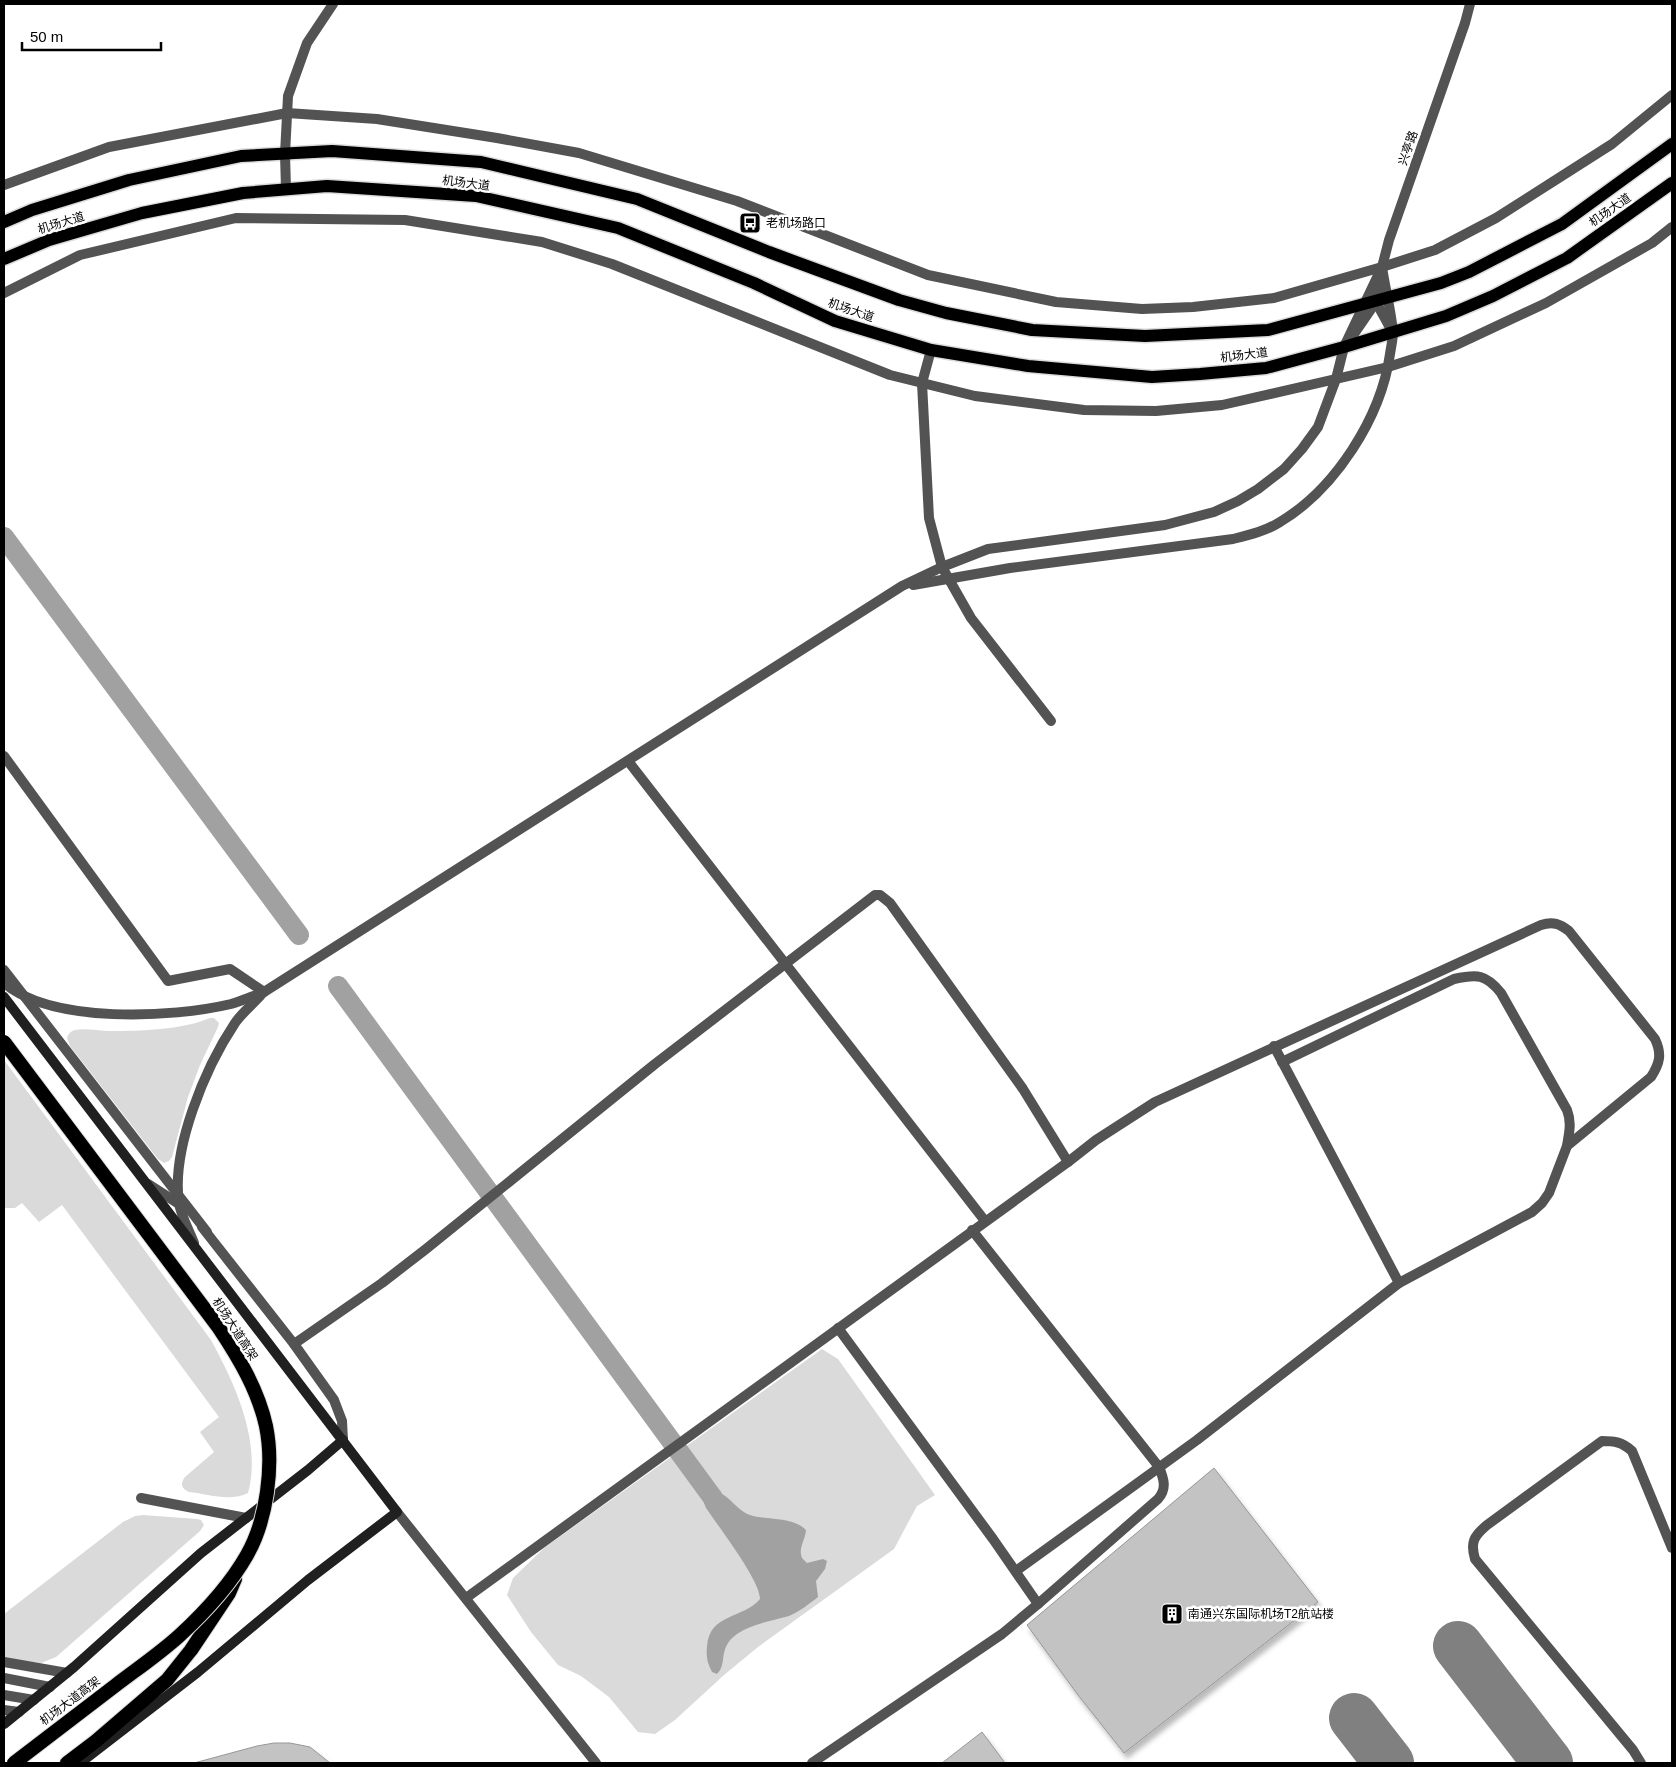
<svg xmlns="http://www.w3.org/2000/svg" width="1676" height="1767" viewBox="0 0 1676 1767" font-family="Helvetica,'Noto Sans SC',sans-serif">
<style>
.green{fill:#dadada}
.water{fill:#a1a1a1}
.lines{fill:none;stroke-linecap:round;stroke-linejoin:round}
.canal{stroke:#a1a1a1;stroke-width:20}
.taxiway{stroke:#808080;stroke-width:50}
.building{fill:#c3c3c3;stroke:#979797;filter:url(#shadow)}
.primary-casing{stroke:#dbdbdb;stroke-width:15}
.trunk-casing{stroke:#dbdbdb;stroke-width:16}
.service{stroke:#535353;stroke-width:10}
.minor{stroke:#535353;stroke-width:10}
.tertiary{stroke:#535353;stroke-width:10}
.secondary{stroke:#202020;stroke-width:10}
.primary{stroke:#000;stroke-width:12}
.trunk{stroke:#000;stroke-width:14}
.trunk-bridge-casing{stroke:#dbdbdb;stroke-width:16;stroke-linecap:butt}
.trunk-bridge{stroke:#000;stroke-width:14}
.labels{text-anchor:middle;stroke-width:5;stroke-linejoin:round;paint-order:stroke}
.street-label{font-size:12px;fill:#000;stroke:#fff}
.poi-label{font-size:12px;fill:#000;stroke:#fff;text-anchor:start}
</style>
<defs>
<filter id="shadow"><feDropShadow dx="3" dy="5.5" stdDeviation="2.5" flood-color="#0004"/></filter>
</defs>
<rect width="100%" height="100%" fill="#fff"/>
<g class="green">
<path d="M 210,1018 L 214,1018 L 219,1023 L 218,1027 L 200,1065 L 188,1097 L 172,1157 L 169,1161 L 164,1163 L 158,1159 L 70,1046 L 67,1038 C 68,1034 71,1031 75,1030 C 85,1028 99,1031 110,1031 C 140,1031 182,1030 210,1018 Z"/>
<path d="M 4,1060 L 211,1340 C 235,1384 262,1442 248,1493 C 231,1502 207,1494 189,1492 C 181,1488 180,1484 185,1477 L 214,1452 L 200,1432 L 219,1417 L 62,1205 L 39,1222 L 22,1203 L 15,1208 L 4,1208 Z"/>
<path d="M 822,1349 L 838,1359 L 935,1495 L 917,1506 L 894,1549 L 758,1647 L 724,1675 L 675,1720 L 655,1734 L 638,1732 L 609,1697 L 581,1676 L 558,1665 L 531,1632 L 507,1595 L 513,1578 L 544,1548 Z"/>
<path d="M 143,1515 L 197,1519 L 201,1520 L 204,1525 L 200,1531 L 56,1657 L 41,1663 L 4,1659 L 4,1614 L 123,1522 L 135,1516 Z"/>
</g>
<path class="water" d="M 715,1491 C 730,1495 736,1510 750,1515 C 768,1521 792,1516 806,1530 C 805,1541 798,1548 802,1558 L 807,1563 L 823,1559 L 827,1561 L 825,1569 L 816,1581 L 818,1597 C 809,1604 799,1612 789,1616 C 771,1621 752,1624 737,1634 C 717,1648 728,1664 717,1674 L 712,1672 C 707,1663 706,1656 707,1646 C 710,1613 743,1619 760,1599 C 760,1580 718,1526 706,1508 L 703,1500 L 708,1492 Z"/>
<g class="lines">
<g class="canal">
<path d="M 4,537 L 299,935"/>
<path d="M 338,986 L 713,1498"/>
</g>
<g class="taxiway">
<path d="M 1458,1646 L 1548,1763"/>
<path d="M 1354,1718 L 1389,1763"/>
</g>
</g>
<g class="building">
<path d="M 1214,1468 L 1318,1602 L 1124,1753 L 1078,1695 L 1027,1625 Z"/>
<path d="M 982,1732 L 1005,1763 L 942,1763 Z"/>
<path d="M 274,1743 L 290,1743 L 310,1747 L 330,1763 L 194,1763 L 257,1746 Z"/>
</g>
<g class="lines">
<g class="primary-casing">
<g id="primary">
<path d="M 4,222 L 32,210 L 129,180 L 241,156 L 332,151 L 481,162 L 637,199 L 769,252 L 899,300 L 946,313 L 1032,330 L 1145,336 L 1268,330 L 1441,283 L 1469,272 L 1562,224 L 1672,144"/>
<path d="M 4,259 L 49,240 L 142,213 L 243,193 L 327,186 L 476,196 L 618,228 L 754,283 L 835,321 L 931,350 L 1028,366 L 1152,377 L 1200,374 L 1266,368 L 1344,347 L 1446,316 L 1493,296 L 1567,258 L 1672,183"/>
</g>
</g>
<g class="trunk-casing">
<path id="trunk" d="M 67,1763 L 96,1741 L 167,1680 L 191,1650 L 229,1593 L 235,1579"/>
</g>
<g class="service">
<path d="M 1376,302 L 1393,333"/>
<path d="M 1354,334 L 1376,302 L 1381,273"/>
<path d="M 942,567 L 971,618 L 1051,721"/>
<path d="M 628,761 L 985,1221"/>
<path d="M 4,970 L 207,1232"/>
<path d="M 1274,1046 L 1399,1283"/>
<path d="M 1282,1062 L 1454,979 C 1477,974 1486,974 1501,993 L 1567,1110 C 1572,1123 1569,1133 1567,1146"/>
<path d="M 148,1184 L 179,1204 L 185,1210"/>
<path d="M 202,1227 L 294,1344 L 334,1400 L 342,1421 L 343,1440"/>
<path d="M 972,1230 L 1159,1467 C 1164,1479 1167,1489 1158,1499 L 1038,1604"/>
<path d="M 294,1344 L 382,1283 L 426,1249 L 655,1064 L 875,895 L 880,895 L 890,903 L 1023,1089 L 1068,1162"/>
<path d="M 141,1498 L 246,1518"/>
<path d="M 397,1512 L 596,1763"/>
<path d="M 466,1598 L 1068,1162 L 1096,1140 L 1155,1102 L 1541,925 C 1553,921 1560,924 1569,931 L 1655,1039 C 1662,1054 1660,1063 1651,1077 L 1567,1146 L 1549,1193 L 1542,1203 L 1532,1212 L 1399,1283 L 1197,1440 L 1016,1571"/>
<path d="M 4,1662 L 67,1673"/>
<path d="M 4,1678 L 50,1687"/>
<path d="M 4,1695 L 34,1700"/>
<path d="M 4,1710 L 19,1712"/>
<path d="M 812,1763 L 1002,1634 L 1038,1604 L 993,1539 L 838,1328"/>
<path d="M 1641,1763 L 1633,1750 L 1475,1559 C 1470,1542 1474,1536 1487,1525 L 1602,1441 C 1615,1441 1622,1442 1632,1451 L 1672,1548"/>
</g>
<g class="minor">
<path d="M 4,185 L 109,147 L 287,113 L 377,119 L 497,138 L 579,153 L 737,201 L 928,275 L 1056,302 L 1142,309 L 1193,307 L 1274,298 L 1382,267 L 1435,250 L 1496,218 L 1612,144 L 1672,95"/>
<path d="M 286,189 L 285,154 L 288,96 L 307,43 L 333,4"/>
<path d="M 4,293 L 80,255 L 236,218 L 405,220 L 542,242 L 612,264 L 890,375 L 975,396 L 1084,410 L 1156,411 L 1222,405 L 1388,367 L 1454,346 L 1546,303 L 1652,243 L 1672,227"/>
<path d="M 4,756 L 168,981 L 230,969 L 264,992"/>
</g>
<g class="tertiary">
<path d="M 931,350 L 922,383 L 929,518 L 942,567"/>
<path d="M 913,585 L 1010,568 L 1233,539 C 1249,535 1266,531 1280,522 C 1335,489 1381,418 1390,354 C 1391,347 1393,339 1393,332 C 1391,310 1385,288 1382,267"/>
<path d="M 4,983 C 52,1024 172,1018 231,1004 C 242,1001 253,996 264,992 L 902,586 L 942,567 L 988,549 L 1165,525 L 1214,512 L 1238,501 L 1258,489 L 1284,469 L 1302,449 L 1318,427 L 1336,379 L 1344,347 L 1382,267 L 1389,240 L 1465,23 L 1470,4"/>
<path d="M 194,1243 C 189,1230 181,1216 179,1203 C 171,1149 205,1068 235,1023 C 242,1013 253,1004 261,995"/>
</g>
<g class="secondary">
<path d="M 4,997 L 397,1512 L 308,1580 L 198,1672 L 80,1763"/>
<path d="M 4,1724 L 74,1667 L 201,1553 L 308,1470 L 343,1440"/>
</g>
<use href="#primary" class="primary"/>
<use href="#trunk" class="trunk"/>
<g class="trunk-bridge-casing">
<path id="trunk-bridge" d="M 4,1042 L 219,1328 C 239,1358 258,1390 266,1426 C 274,1465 267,1520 247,1555 C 230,1585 204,1613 179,1636 C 159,1654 137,1669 116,1685 C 82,1711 48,1737 14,1763"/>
</g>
<use href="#trunk-bridge" class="trunk-bridge"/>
</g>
<defs>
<g id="bus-square" transform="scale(1.125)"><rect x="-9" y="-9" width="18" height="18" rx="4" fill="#000" stroke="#fff"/><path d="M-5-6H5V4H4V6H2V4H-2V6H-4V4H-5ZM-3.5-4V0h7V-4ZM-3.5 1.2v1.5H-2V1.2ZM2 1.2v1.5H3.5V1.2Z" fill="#fff"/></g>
<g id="building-square" transform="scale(1.125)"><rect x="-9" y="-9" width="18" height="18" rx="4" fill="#000" stroke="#fff"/><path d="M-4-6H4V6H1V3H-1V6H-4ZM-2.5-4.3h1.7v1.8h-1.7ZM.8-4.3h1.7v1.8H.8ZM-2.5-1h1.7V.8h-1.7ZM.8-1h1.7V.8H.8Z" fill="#fff"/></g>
</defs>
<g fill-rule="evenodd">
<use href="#bus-square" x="750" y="223"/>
<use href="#building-square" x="1172" y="1614"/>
</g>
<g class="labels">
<g class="street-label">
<text transform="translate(1408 148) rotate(-71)" y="4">兴亭路</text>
<text transform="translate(466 183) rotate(7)" y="4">机场大道</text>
<text transform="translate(1610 210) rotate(-35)" y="4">机场大道</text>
<text transform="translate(61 223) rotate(-17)" y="4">机场大道</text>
<text transform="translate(851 310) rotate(19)" y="4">机场大道</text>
<text transform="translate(1244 355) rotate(-7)" y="4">机场大道</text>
<text transform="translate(235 1329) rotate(57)" y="4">机场大道高架</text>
<text transform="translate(70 1701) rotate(-37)" y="4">机场大道高架</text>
</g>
<g class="poi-label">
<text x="766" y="227">老机场路口</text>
<text x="1188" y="1618">南通兴东国际机场T2航站楼</text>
</g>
</g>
<rect width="1676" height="1767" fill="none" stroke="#000000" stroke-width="10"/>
<path d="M22 42v8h139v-8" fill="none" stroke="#000000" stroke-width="2.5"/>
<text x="30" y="42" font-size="15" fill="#000000" stroke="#ffffff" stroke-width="4" paint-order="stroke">50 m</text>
</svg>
